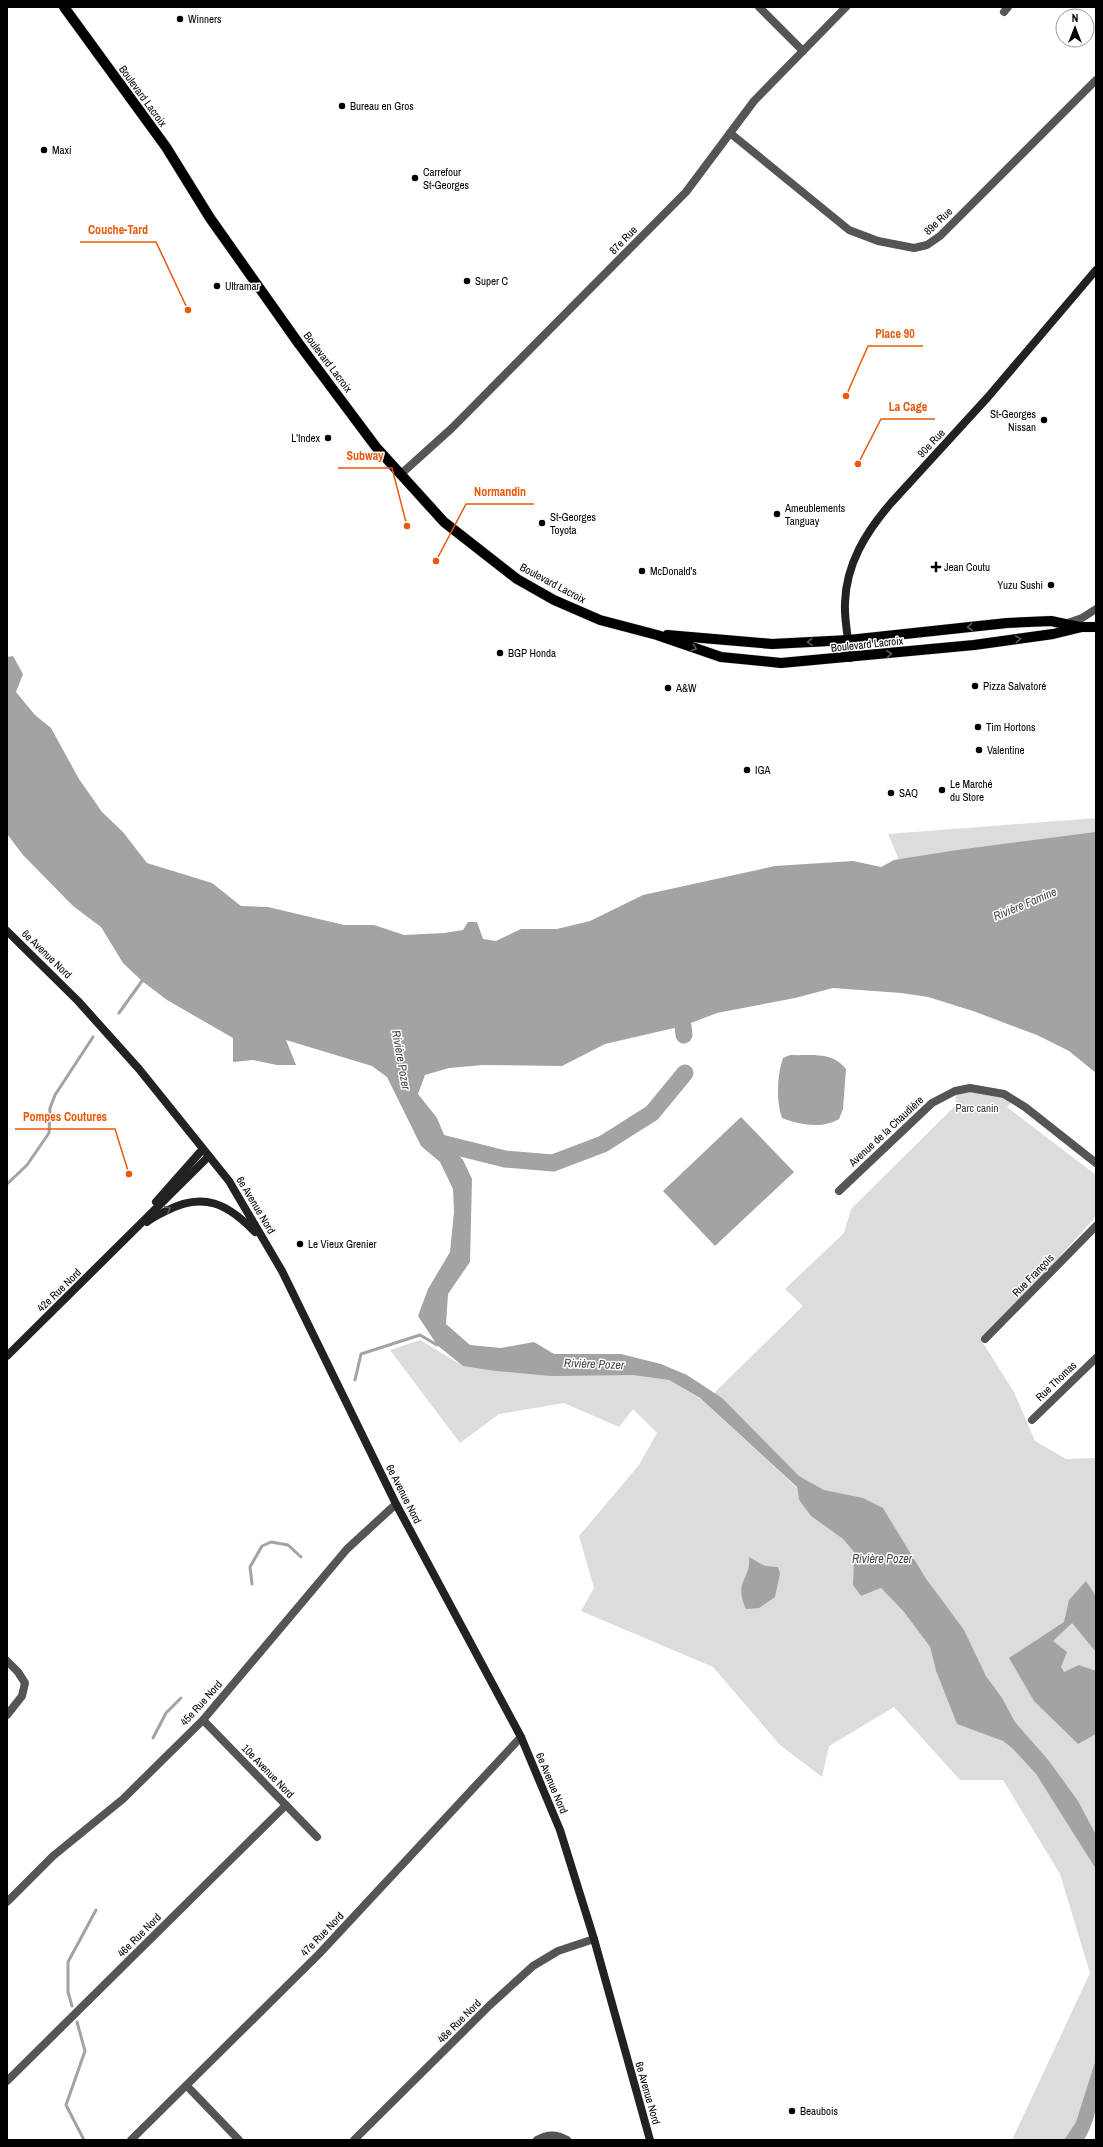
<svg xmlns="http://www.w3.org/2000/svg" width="1103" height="2147" viewBox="0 0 1103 2147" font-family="'Archivo Narrow',sans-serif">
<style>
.green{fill:#dcdcdc}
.water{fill:#a3a3a3}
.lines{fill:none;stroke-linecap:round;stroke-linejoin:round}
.stream{stroke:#a3a3a3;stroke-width:3}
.river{stroke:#a3a3a3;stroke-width:17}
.primary-casing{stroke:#dbdbdb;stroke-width:11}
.street{stroke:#555;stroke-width:8}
.secondary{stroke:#222;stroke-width:8}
.primary{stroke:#000;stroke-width:10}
.oneway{stroke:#595959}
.oneway2{stroke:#646464}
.poi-dot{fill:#000;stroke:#fff;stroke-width:1.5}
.labels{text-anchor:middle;stroke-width:3;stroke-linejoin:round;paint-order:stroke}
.poi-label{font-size:11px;fill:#000;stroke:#fff;text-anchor:start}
.street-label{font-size:11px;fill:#000;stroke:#fff}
.park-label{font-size:11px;fill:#333;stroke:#fff}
.water-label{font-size:12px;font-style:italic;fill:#444;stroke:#fff}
.leader{fill:none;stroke:#e8590c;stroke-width:1.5}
.callout-dot{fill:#e8590c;stroke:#fff;stroke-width:1.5}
.callout-label{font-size:12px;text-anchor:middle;font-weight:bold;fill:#e8590c;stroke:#fff;stroke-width:3;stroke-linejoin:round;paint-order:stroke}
</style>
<rect width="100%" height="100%" fill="#fff"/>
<g class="green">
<path d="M 1096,818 L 1096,833 L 899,860 L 888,834 Z"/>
<path d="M 970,1088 L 1014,1100 L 1007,1107 L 1096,1175 L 1096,1216 L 983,1343 L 1014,1392 L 1035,1441 L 1066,1459 L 1096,1458 L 1096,1836 L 1015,1722 L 883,1508 L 824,1490 L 799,1476 L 714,1393 L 803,1306 L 785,1289 L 844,1233 L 851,1209 L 956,1105 L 955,1091 Z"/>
<path d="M 420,1340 L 463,1366 L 632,1375 L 669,1380 L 702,1400 L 797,1488 L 799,1500 L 811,1516 L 843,1539 L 854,1552 L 853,1585 L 861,1596 L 881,1588 L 904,1612 L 930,1647 L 936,1671 L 957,1724 L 1003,1741 L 1012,1748 L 1036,1774 L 1096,1865 L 1096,2061 L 1076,2122 L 1064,2140 L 1012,2140 L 1090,1973 L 1060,1874 L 1003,1780 L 960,1780 L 894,1707 L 829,1746 L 822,1777 L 780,1745 L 713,1667 L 581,1611 L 594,1588 L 579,1536 L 639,1465 L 657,1433 L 633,1409 L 619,1427 L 564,1403 L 499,1414 L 460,1443 L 390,1350 Z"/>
</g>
<g class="water">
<path d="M 13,656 L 23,674 L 16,692 L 35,715 L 51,728 L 79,779 L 102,812 L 123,832 L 147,863 L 212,883 L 241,906 L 268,907 L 344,925 L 374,925 L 404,935 L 444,933 L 463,930 L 468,922 L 477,922 L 483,939 L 496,941 L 521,929 L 557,929 L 590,921 L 643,895 L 775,866 L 853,861 L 881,867 L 894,860 L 957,850 L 1096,832 L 1096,1073 L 1069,1051 L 1037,1035 L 973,1011 L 928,997 L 901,993 L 833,988 L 795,998 L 717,1013 L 683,1026 L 605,1044 L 562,1066 L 483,1065 L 449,1068 L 425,1075 L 418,1094 L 437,1118 L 448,1144 L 463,1160 L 472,1179 L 470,1262 L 448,1294 L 446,1324 L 470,1345 L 501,1348 L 534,1342 L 554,1354 L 621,1354 L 661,1364 L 687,1375 L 722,1398 L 799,1476 L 824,1490 L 863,1498 L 883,1508 L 927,1580 L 964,1630 L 986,1676 L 1002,1698 L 1015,1722 L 1049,1761 L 1078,1801 L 1096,1835 L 1096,1869 L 1036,1774 L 1012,1748 L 1003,1741 L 957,1724 L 936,1671 L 930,1647 L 904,1612 L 881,1588 L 861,1596 L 853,1585 L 854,1552 L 843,1539 L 811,1516 L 799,1500 L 797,1487 L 700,1398 L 669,1380 L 632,1375 L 551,1376 L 496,1371 L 463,1366 L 437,1345 L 418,1316 L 428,1289 L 450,1252 L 454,1212 L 453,1189 L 440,1162 L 421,1146 L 387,1077 L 372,1066 L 286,1040 L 296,1065 L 277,1065 L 253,1060 L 233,1062 L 233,1038 L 167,1000 L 142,981 L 123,963 L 101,927 L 73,906 L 23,855 L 7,834 L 7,657 Z"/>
<path d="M 790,1055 C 811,1056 832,1051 846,1069 L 843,1109 L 839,1119 C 822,1129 800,1125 782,1118 C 776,1101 777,1075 783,1058 Z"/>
<path d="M 741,1117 L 794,1172 L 715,1246 L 663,1191 Z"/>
<path d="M 749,1557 L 765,1566 L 778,1567 L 780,1574 L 775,1597 L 759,1608 L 746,1609 C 733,1580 751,1581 749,1557 Z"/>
<path d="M 1086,1581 L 1096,1596 L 1096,1652 L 1072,1623 L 1053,1641 L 1067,1652 L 1061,1667 L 1064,1672 L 1079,1665 L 1096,1671 L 1096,1734 L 1078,1744 L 1034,1701 L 1009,1658 L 1064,1622 L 1069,1600 Z"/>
<path d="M 1096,2059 C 1096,2091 1101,2112 1084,2140 L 1064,2140 L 1076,2122 Z"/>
</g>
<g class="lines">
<g class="stream">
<path d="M 119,1013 L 142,981"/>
<path d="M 7,1184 L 27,1165 L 49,1133 L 50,1108 L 55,1095 L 93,1037"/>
<path d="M 355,1380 L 361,1354 L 420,1335 L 437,1345"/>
<path d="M 252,1584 L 250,1567 L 262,1546 L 271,1542 L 288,1545 L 301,1557"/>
<path d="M 153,1738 L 166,1713 L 181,1698"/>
<path d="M 72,2006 L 68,1992 L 68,1962 L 96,1910"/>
<path d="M 77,2022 L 85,2051 L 66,2105 L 84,2140"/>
</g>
<g class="river">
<path d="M 683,1026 L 684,1035"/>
<path d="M 437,1142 L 505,1159 L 553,1163 L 603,1144 L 652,1113 L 685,1073"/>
</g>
<g class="primary-casing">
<g id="primary">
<path d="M 64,7 L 166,147 L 210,218 L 299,344 L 376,447 L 444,522 L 517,579 L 554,600 L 600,620 L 657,635 L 721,657 L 781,663 L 974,645 L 1053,634 L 1082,627 L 1096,627"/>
<path d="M 667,635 L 772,644 L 849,640 L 1007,623 L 1051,621 L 1079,627"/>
</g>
</g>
<g class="street">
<path d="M 759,7 L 803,51"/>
<path d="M 1004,12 L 1008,7"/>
<path d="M 730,133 L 849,230 L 878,241 L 914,248 L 927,245 L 940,236 L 1096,80"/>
<path d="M 401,474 L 452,428 L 686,192 L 754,101 L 846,7"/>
<path d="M 1065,624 L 1082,618 L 1096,609"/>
<path d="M 839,1191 L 932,1103 L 955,1091 L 970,1088 L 1004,1094 L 1025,1107 L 1096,1163"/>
<path d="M 985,1339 L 1096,1226"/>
<path d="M 1032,1420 L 1096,1358"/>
<path d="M 7,1661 L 18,1672 L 25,1683 L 22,1696 L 7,1715"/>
<path d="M 203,1720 L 317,1837"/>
<path d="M 7,1902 L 53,1856 L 123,1799 L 203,1720 L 347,1549 L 396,1504"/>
<path d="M 7,2081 L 286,1805"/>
<path d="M 187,2086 L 239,2140"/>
<path d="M 131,2140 L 319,1954 L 521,1737"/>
<path d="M 354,2140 L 490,2005 L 533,1966 L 558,1951 L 594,1939"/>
<path d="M 537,2140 C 547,2134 557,2134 567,2140"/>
</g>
<g class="secondary">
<path d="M 850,658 C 849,640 844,621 845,603 C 846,564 866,532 891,503 L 988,397 L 1096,270"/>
<path d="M 7,931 L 78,1001 L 139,1069 L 229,1181 L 282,1271 L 396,1504 L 521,1737 L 560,1830 L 594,1939 L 650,2140"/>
<path d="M 156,1202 L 202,1150"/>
<path d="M 147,1222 C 153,1217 160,1214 166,1211 C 203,1191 228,1204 255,1232"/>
<path d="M 7,1356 L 209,1156"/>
</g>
<use href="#primary" class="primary"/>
</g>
<defs><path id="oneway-chevron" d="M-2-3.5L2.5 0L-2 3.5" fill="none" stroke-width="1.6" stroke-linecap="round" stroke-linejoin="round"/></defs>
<g class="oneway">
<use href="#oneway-chevron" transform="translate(970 627) rotate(174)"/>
<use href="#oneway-chevron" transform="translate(1018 639) rotate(-8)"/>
<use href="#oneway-chevron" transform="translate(810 642) rotate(177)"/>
<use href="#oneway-chevron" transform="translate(694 648) rotate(19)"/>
<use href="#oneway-chevron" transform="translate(889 654) rotate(-6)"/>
</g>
<use class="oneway2" href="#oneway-chevron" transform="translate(168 1209) rotate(-29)"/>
<g class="poi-dot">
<circle cx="180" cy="19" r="4"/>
<circle cx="342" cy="106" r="4"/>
<circle cx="44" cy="150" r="4"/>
<circle cx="415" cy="178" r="4"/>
<circle cx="467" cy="281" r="4"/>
<circle cx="217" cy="286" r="4"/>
<circle cx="1044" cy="420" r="4"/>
<circle cx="328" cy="438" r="4"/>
<circle cx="777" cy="514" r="4"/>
<circle cx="542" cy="523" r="4"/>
<path d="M934 561h4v4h4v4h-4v4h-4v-4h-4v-4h4z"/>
<circle cx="642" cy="571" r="4"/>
<circle cx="1051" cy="585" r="4"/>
<circle cx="500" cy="653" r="4"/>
<circle cx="975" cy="686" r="4"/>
<circle cx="668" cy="688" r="4"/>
<circle cx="978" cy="727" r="4"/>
<circle cx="979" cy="750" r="4"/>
<circle cx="747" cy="770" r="4"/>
<circle cx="942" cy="790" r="4"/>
<circle cx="891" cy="793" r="4"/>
<circle cx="300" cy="1244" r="4"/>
<circle cx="792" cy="2111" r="4"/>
</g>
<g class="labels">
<g class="poi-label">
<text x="188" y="23">Winners</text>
<text x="350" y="110">Bureau en Gros</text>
<text x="52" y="154">Maxi</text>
<text x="423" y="176">Carrefour<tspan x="423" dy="13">St-Georges</tspan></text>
<text x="475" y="285">Super C</text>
<text x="225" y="290">Ultramar</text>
<text x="1036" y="418" text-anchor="end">St-Georges<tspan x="1036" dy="13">Nissan</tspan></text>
<text x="320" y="442" text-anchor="end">L'Index</text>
<text x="785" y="512">Ameublements<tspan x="785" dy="13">Tanguay</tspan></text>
<text x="550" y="521">St-Georges<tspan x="550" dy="13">Toyota</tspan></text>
<text x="944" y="571">Jean Coutu</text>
<text x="650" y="575">McDonald's</text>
<text x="1043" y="589" text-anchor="end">Yuzu Sushi</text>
<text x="508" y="657">BGP Honda</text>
<text x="983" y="690">Pizza Salvatoré</text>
<text x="676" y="692">A&amp;W</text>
<text x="986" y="731">Tim Hortons</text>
<text x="987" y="754">Valentine</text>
<text x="755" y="774">IGA</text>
<text x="950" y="788">Le Marché<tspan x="950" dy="13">du Store</tspan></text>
<text x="899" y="797">SAQ</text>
<text x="308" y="1248">Le Vieux Grenier</text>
<text x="800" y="2115">Beaubois</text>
</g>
<g class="street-label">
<text transform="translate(143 96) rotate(54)" y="4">Boulevard Lacroix</text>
<text transform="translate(938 221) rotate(-43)" y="4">89e Rue</text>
<text transform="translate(623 240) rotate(-46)" y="4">87e Rue</text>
<text transform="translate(328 362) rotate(53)" y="4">Boulevard Lacroix</text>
<text transform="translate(931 443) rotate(-47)" y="4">90e Rue</text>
<text transform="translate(553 583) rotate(28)" y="4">Boulevard Lacroix</text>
<text transform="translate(867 644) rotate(-6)" y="4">Boulevard Lacroix</text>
<text transform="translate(47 954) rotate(44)" y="4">6e Avenue Nord</text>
<text transform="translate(886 1131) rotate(-43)" y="4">Avenue de la Chaudière</text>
<text transform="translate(256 1205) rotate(59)" y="4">6e Avenue Nord</text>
<text transform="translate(1033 1275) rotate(-46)" y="4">Rue François</text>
<text transform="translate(59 1290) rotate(-44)" y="4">42e Rue Nord</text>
<text transform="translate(1056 1381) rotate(-44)" y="4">Rue Thomas</text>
<text transform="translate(404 1494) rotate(63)" y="4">6e Avenue Nord</text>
<text transform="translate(201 1703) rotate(-48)" y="4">45e Rue Nord</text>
<text transform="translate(268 1771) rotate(46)" y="4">10e Avenue Nord</text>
<text transform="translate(552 1783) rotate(67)" y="4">6e Avenue Nord</text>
<text transform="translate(322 1934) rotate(-46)" y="4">47e Rue Nord</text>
<text transform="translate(139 1935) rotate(-45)" y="4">46e Rue Nord</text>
<text transform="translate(459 2021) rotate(-45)" y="4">48e Rue Nord</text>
<text transform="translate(648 2093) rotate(74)" y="4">6e Avenue Nord</text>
</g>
<g class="park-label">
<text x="977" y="1112">Parc canin</text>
</g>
<g class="water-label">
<text transform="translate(1025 904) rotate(-23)" y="4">Rivière Famine</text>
<text transform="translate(401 1060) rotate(80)" y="4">Rivière Pozer</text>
<text transform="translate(594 1364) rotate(2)" y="4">Rivière Pozer</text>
<text x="882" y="1563">Rivière Pozer</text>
</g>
</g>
<path class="leader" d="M188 310L156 242H80M846 396L868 346H923M858 464L881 419H935M407 526L392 468H338M436 561L466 504H534M129 1174L115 1129H15"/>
<g class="callout-dot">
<circle cx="188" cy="310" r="4"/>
<circle cx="846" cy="396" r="4"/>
<circle cx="858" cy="464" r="4"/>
<circle cx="407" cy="526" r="4"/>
<circle cx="436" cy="561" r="4"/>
<circle cx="129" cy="1174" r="4"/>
</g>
<g class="callout-label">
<text x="118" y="234">Couche-Tard</text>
<text x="895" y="338">Place 90</text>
<text x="908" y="411">La Cage</text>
<text x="365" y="460">Subway</text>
<text x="500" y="496">Normandin</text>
<text x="65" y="1121">Pompes Coutures</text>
</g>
<rect width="1103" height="2147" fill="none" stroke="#000000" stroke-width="16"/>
<g transform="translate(1075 28)"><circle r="19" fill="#ffffff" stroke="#999999"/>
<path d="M0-3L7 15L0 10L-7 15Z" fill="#000000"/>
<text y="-6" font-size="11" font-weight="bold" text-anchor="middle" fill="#000000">N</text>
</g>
</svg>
